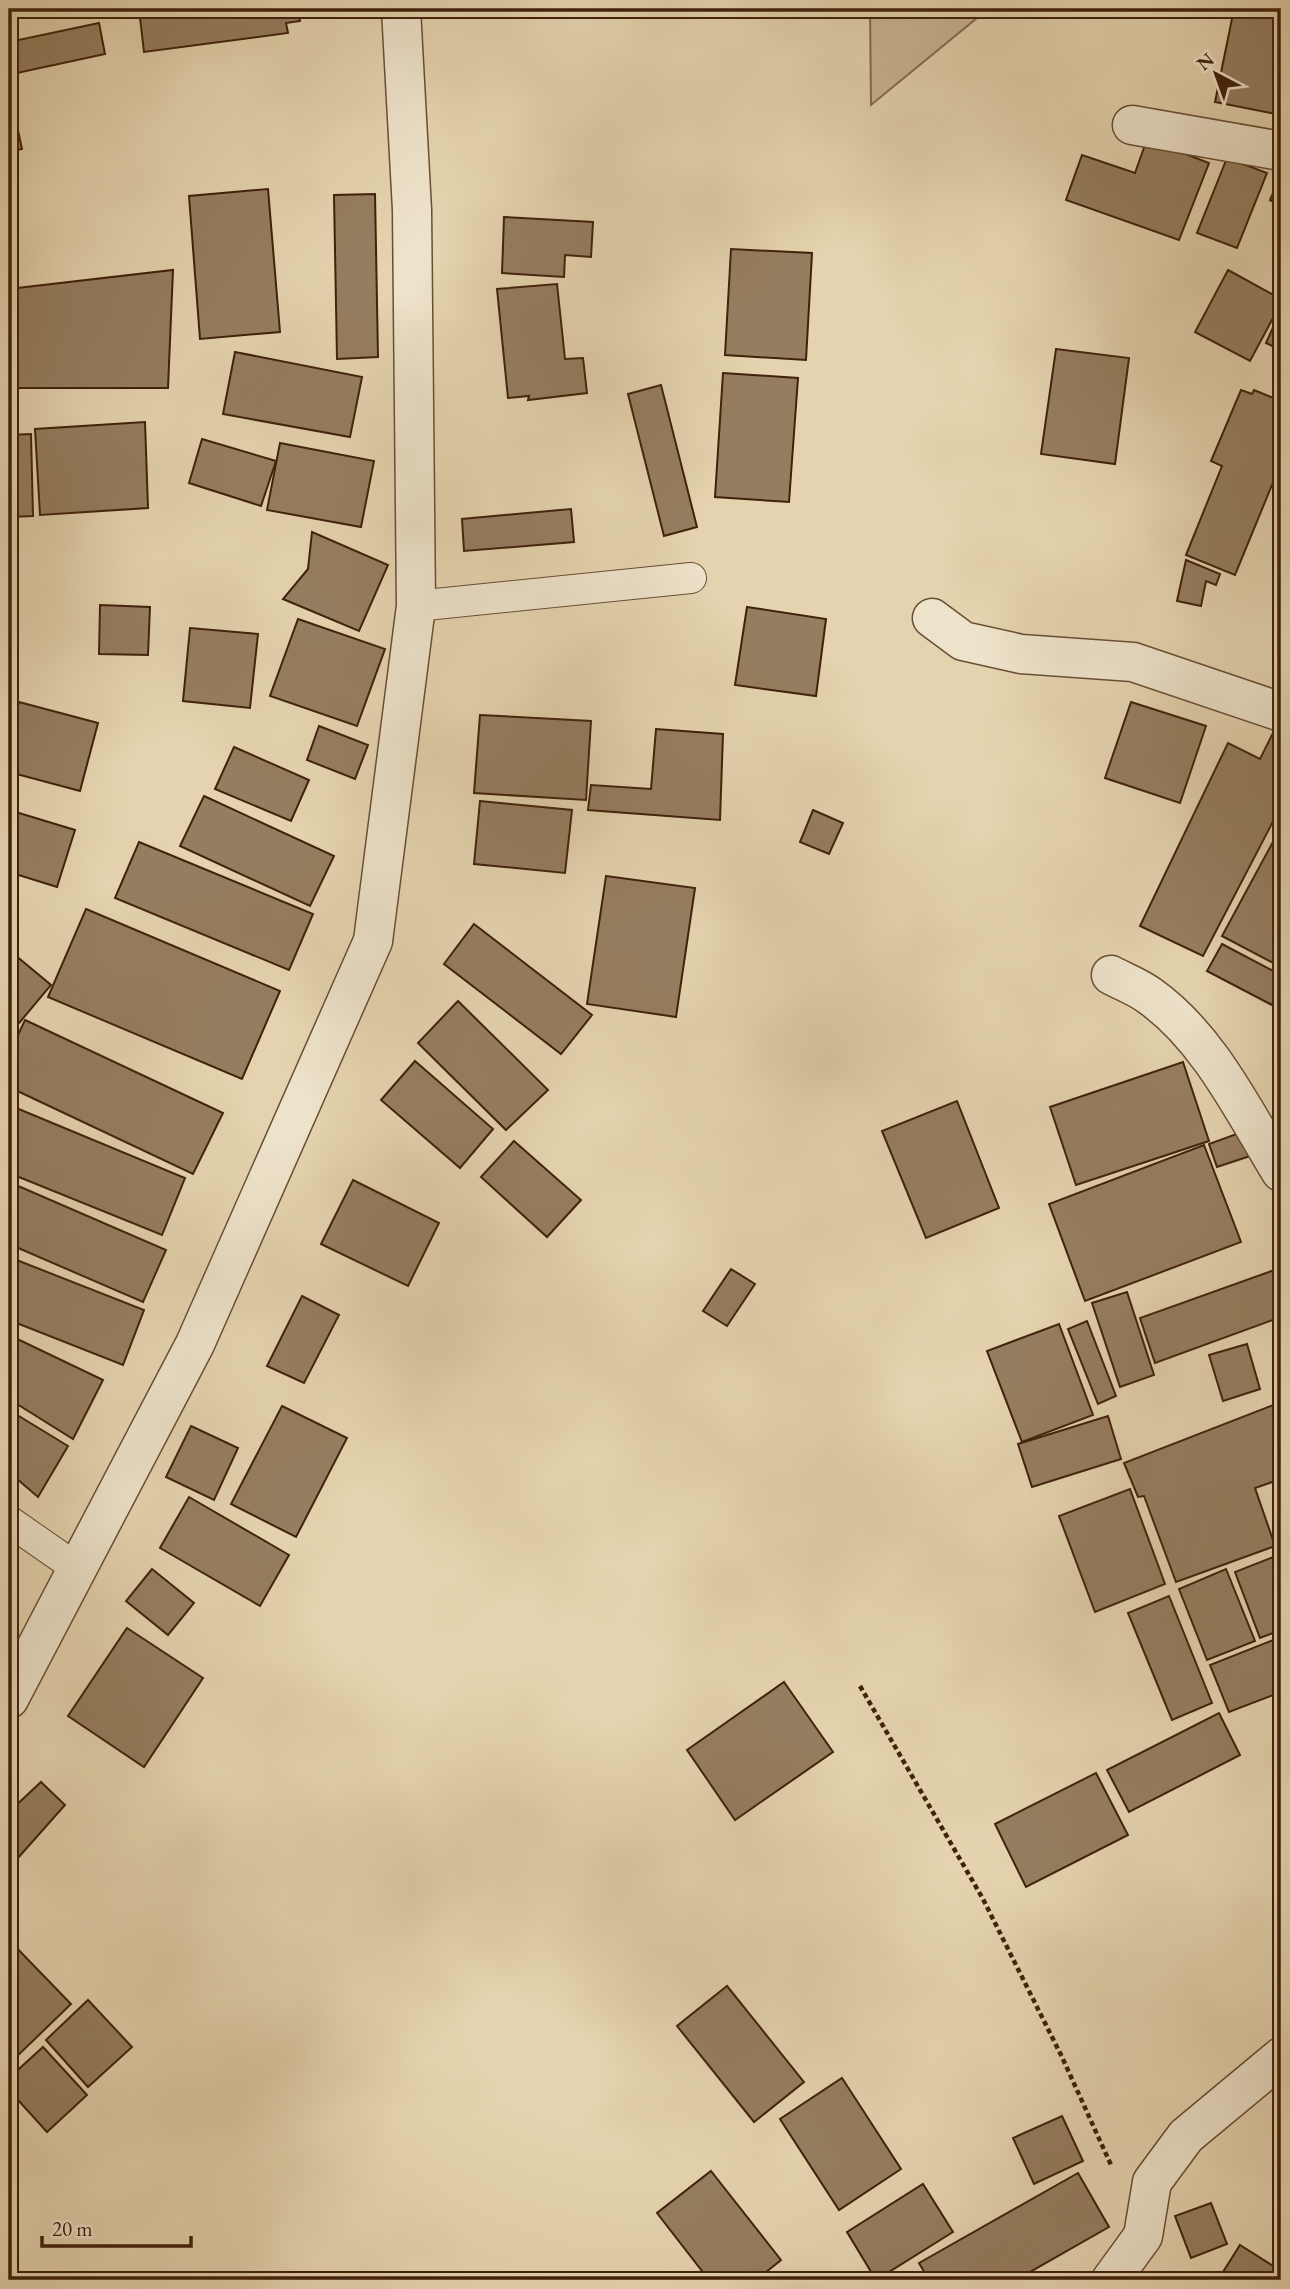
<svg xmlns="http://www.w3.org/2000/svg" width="1290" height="2289" viewBox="0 0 1290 2289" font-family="'EB Garamond',serif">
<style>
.green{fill:#c8b592;stroke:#846b4e;stroke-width:2}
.building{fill:#957e60;stroke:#40210b;stroke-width:2}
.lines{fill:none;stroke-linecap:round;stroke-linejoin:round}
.lane-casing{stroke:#694e34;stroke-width:32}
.street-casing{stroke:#694e34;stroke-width:41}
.path{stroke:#40210b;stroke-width:4.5;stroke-dasharray:5 3.5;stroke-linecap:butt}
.lane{stroke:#ede2ca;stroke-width:30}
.street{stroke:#ede2ca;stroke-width:38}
</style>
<rect width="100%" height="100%" fill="#e4d3ae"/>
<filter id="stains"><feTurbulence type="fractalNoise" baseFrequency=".00286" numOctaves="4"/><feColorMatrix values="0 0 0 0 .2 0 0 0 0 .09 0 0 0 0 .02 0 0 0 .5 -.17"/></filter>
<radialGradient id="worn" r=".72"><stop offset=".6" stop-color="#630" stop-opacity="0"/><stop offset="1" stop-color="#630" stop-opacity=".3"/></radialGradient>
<path class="green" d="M 870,9 L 988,9 L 871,105 Z"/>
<g class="building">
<path d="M 139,9 L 298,9 L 300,21 L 286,23 L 288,33 L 144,52 Z"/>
<path d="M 1234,9 L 1266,9 L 1281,12 L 1281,115 L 1215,102 Z"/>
<path d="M 99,23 L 105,54 L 12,74 L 18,100 L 12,102 L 22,149 L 9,152 L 9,42 Z"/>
<path d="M 1147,139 L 1209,163 L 1179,240 L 1066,200 L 1082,155 L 1135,173 Z"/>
<path d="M 1227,158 L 1267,173 L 1237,248 L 1197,233 Z"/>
<path d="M 1281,175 L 1281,206 L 1270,200 Z"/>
<path d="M 268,189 L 280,332 L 200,339 L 189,196 Z"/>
<path d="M 375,194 L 378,357 L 337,359 L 334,195 Z"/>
<path d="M 504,217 L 593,222 L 591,257 L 565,255 L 564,277 L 502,273 Z"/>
<path d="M 731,249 L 812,253 L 806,360 L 725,355 Z"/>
<path d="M 173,270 L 168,388 L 9,388 L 9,289 Z"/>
<path d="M 1228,270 L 1281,299 L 1281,303 L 1250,361 L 1195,332 Z"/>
<path d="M 557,284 L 565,359 L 583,358 L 587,393 L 528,400 L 529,396 L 508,398 L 497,289 Z"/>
<path d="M 1281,310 L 1281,350 L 1266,343 Z"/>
<path d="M 1056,349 L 1129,358 L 1115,464 L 1041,454 Z"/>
<path d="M 235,352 L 362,377 L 350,437 L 223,414 Z"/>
<path d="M 723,373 L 798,378 L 789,502 L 715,497 Z"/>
<path d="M 661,385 L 697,527 L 664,536 L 628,394 Z"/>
<path d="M 1241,390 L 1252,394 L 1254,390 L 1281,401 L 1281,463 L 1235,575 L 1186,555 L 1222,466 L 1211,461 Z"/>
<path d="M 145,422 L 148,508 L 40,515 L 35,429 Z"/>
<path d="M 31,434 L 33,516 L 9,517 L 9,435 Z"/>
<path d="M 202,439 L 276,461 L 261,506 L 189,483 Z"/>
<path d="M 280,443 L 374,461 L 361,527 L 267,510 Z"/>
<path d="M 571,509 L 574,542 L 464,551 L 462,519 Z"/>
<path d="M 312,532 L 388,565 L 359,631 L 283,599 L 308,569 Z"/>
<path d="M 1186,560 L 1220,574 L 1216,585 L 1206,581 L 1201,606 L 1177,601 Z"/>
<path d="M 100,605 L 150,607 L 148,655 L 99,654 Z"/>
<path d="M 747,607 L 826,619 L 816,696 L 735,685 Z"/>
<path d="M 298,619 L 385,649 L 357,726 L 270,696 Z"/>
<path d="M 190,628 L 258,634 L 250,708 L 183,701 Z"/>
<path d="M 19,702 L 98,723 L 80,791 L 9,772 L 9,741 Z"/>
<path d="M 1131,702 L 1206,726 L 1180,803 L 1105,778 Z"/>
<path d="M 480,715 L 591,721 L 586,800 L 474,793 Z"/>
<path d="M 1281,717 L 1281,806 L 1203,956 L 1140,926 L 1228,743 L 1260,759 Z"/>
<path d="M 319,726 L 368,745 L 355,779 L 307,760 Z"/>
<path d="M 656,729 L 723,734 L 720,820 L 588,810 L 591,785 L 651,789 Z"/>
<path d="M 234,747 L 309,780 L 291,821 L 215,789 Z"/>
<path d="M 204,796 L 334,856 L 310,906 L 180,846 Z"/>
<path d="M 480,801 L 572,810 L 565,873 L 474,864 Z"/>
<path d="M 9,810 L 75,830 L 57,887 L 9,872 Z"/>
<path d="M 813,810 L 843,823 L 829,854 L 800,842 Z"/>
<path d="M 1281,827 L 1281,967 L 1222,936 Z"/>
<path d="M 139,842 L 313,914 L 289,970 L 115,898 Z"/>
<path d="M 606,876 L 695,888 L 676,1017 L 587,1004 Z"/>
<path d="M 86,909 L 280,991 L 242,1079 L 48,997 Z"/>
<path d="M 474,924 L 592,1015 L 561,1054 L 444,964 Z"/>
<path d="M 1222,944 L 1281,975 L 1281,987 L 1272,1005 L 1207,971 Z"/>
<path d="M 9,950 L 51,985 L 9,1035 Z"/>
<path d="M 458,1001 L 548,1090 L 506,1130 L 418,1043 Z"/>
<path d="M 25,1020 L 223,1113 L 193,1174 L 9,1087 L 9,1054 Z"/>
<path d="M 415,1061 L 493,1129 L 460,1168 L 381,1100 Z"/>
<path d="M 1183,1062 L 1209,1141 L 1076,1185 L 1050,1107 Z"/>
<path d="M 957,1101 L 999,1208 L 926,1238 L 882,1131 Z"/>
<path d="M 9,1105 L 185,1178 L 162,1235 L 9,1173 Z"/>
<path d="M 1242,1132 L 1250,1156 L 1217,1167 L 1209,1144 Z"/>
<path d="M 514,1141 L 581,1200 L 547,1237 L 481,1177 Z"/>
<path d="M 1204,1145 L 1241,1242 L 1085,1301 L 1049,1204 Z"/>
<path d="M 353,1180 L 439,1223 L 408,1286 L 321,1244 Z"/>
<path d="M 9,1182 L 166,1250 L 143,1302 L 9,1244 Z"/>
<path d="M 9,1257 L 144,1310 L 123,1365 L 9,1320 Z"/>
<path d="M 1280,1268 L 1281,1317 L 1155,1363 L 1140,1318 Z"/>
<path d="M 731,1269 L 755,1284 L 727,1326 L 703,1311 Z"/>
<path d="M 1127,1292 L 1154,1375 L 1120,1387 L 1092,1303 Z"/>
<path d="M 302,1296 L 339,1315 L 304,1383 L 267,1366 Z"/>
<path d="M 1087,1321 L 1116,1396 L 1098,1404 L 1068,1329 Z"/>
<path d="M 1059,1324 L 1093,1415 L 1022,1442 L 987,1351 Z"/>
<path d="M 9,1335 L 103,1380 L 73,1439 L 9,1399 Z"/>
<path d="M 1247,1344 L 1260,1389 L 1223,1401 L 1209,1355 Z"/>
<path d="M 1281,1402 L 1281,1479 L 1255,1488 L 1275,1546 L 1176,1582 L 1144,1496 L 1138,1497 L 1124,1463 Z"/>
<path d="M 282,1406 L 347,1438 L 296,1537 L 231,1504 Z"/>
<path d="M 9,1410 L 68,1446 L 38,1497 L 9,1472 Z"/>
<path d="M 1108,1416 L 1121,1459 L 1032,1487 L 1018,1444 Z"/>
<path d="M 191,1426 L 238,1448 L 214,1500 L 166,1477 Z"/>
<path d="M 1130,1489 L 1165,1584 L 1095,1612 L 1059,1516 Z"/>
<path d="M 189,1497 L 289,1555 L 260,1606 L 160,1548 Z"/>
<path d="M 1281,1554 L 1281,1630 L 1260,1638 L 1235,1572 Z"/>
<path d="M 152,1569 L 194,1603 L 168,1635 L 126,1601 Z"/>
<path d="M 1226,1569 L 1255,1641 L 1207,1660 L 1179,1589 Z"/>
<path d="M 1169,1596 L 1212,1703 L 1172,1720 L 1128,1613 Z"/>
<path d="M 127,1628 L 203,1678 L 144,1767 L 68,1716 Z"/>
<path d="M 1281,1637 L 1281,1692 L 1229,1712 L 1210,1665 Z"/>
<path d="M 784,1682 L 833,1752 L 735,1820 L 687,1750 Z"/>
<path d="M 1219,1713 L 1240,1755 L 1129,1812 L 1107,1770 Z"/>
<path d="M 1096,1773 L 1128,1835 L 1026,1887 L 995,1824 Z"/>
<path d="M 41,1782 L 65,1805 L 9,1868 L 9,1812 Z"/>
<path d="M 1281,1831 L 1281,1854 L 1274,1834 Z"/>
<path d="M 9,1940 L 71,2004 L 9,2064 Z"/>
<path d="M 727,1986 L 804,2082 L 754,2122 L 677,2026 Z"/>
<path d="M 88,2000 L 132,2047 L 88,2087 L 46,2040 Z"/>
<path d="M 43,2047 L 87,2095 L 47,2132 L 9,2090 L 9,2078 Z"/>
<path d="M 842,2078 L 901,2169 L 839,2210 L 780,2119 Z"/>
<path d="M 1062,2116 L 1083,2161 L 1034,2184 L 1013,2138 Z"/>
<path d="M 711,2171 L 781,2260 L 756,2280 L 709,2280 L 657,2213 Z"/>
<path d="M 1078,2173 L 1109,2227 L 1016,2280 L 929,2280 L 919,2263 Z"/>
<path d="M 923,2184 L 953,2232 L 876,2280 L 847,2232 Z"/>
<path d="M 1211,2203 L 1227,2244 L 1191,2258 L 1175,2216 Z"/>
<path d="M 1240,2245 L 1281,2271 L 1281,2280 L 1218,2280 Z"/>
</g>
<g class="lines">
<g class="lane-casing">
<g id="lane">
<path d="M 416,606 L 691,578"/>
<path d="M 9,1521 L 78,1569"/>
</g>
</g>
<g class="street-casing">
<g id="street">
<path d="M 1132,125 L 1281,151"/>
<path d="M 932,618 L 963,641 L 1021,654 L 1133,662 L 1281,712"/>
<path d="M 1111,975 C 1124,982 1138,987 1150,996 C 1209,1038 1244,1112 1281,1172"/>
<path d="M 9,1699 L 195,1344 L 373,941 L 416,606 L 412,210 L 401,9"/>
<path d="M 1111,2280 L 1143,2236 L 1152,2182 L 1186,2136 L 1281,2057"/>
</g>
</g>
<path class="path" d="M 860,1686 L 983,1899 L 1062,2057 L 1111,2165"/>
<use href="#lane" class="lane"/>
<use href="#street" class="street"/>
</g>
<rect width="1290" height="2289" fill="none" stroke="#e4d3ae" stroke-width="35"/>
<rect x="10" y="10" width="1269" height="2268" fill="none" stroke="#40210b" stroke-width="3.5"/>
<rect x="18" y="18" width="1255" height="2254" fill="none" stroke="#40210b" stroke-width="2"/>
<g transform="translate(1216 74) rotate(319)" stroke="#ede2ca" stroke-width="5" paint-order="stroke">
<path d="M0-5L12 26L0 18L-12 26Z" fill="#40210b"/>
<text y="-10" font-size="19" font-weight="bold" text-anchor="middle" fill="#40210b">N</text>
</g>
<path d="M42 2236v10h149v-10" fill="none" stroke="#40210b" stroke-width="3.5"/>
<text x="52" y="2236" font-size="21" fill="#40210b" stroke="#ede2ca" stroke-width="5" paint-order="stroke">20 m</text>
<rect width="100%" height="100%" filter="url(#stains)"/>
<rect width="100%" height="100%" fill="url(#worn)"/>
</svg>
